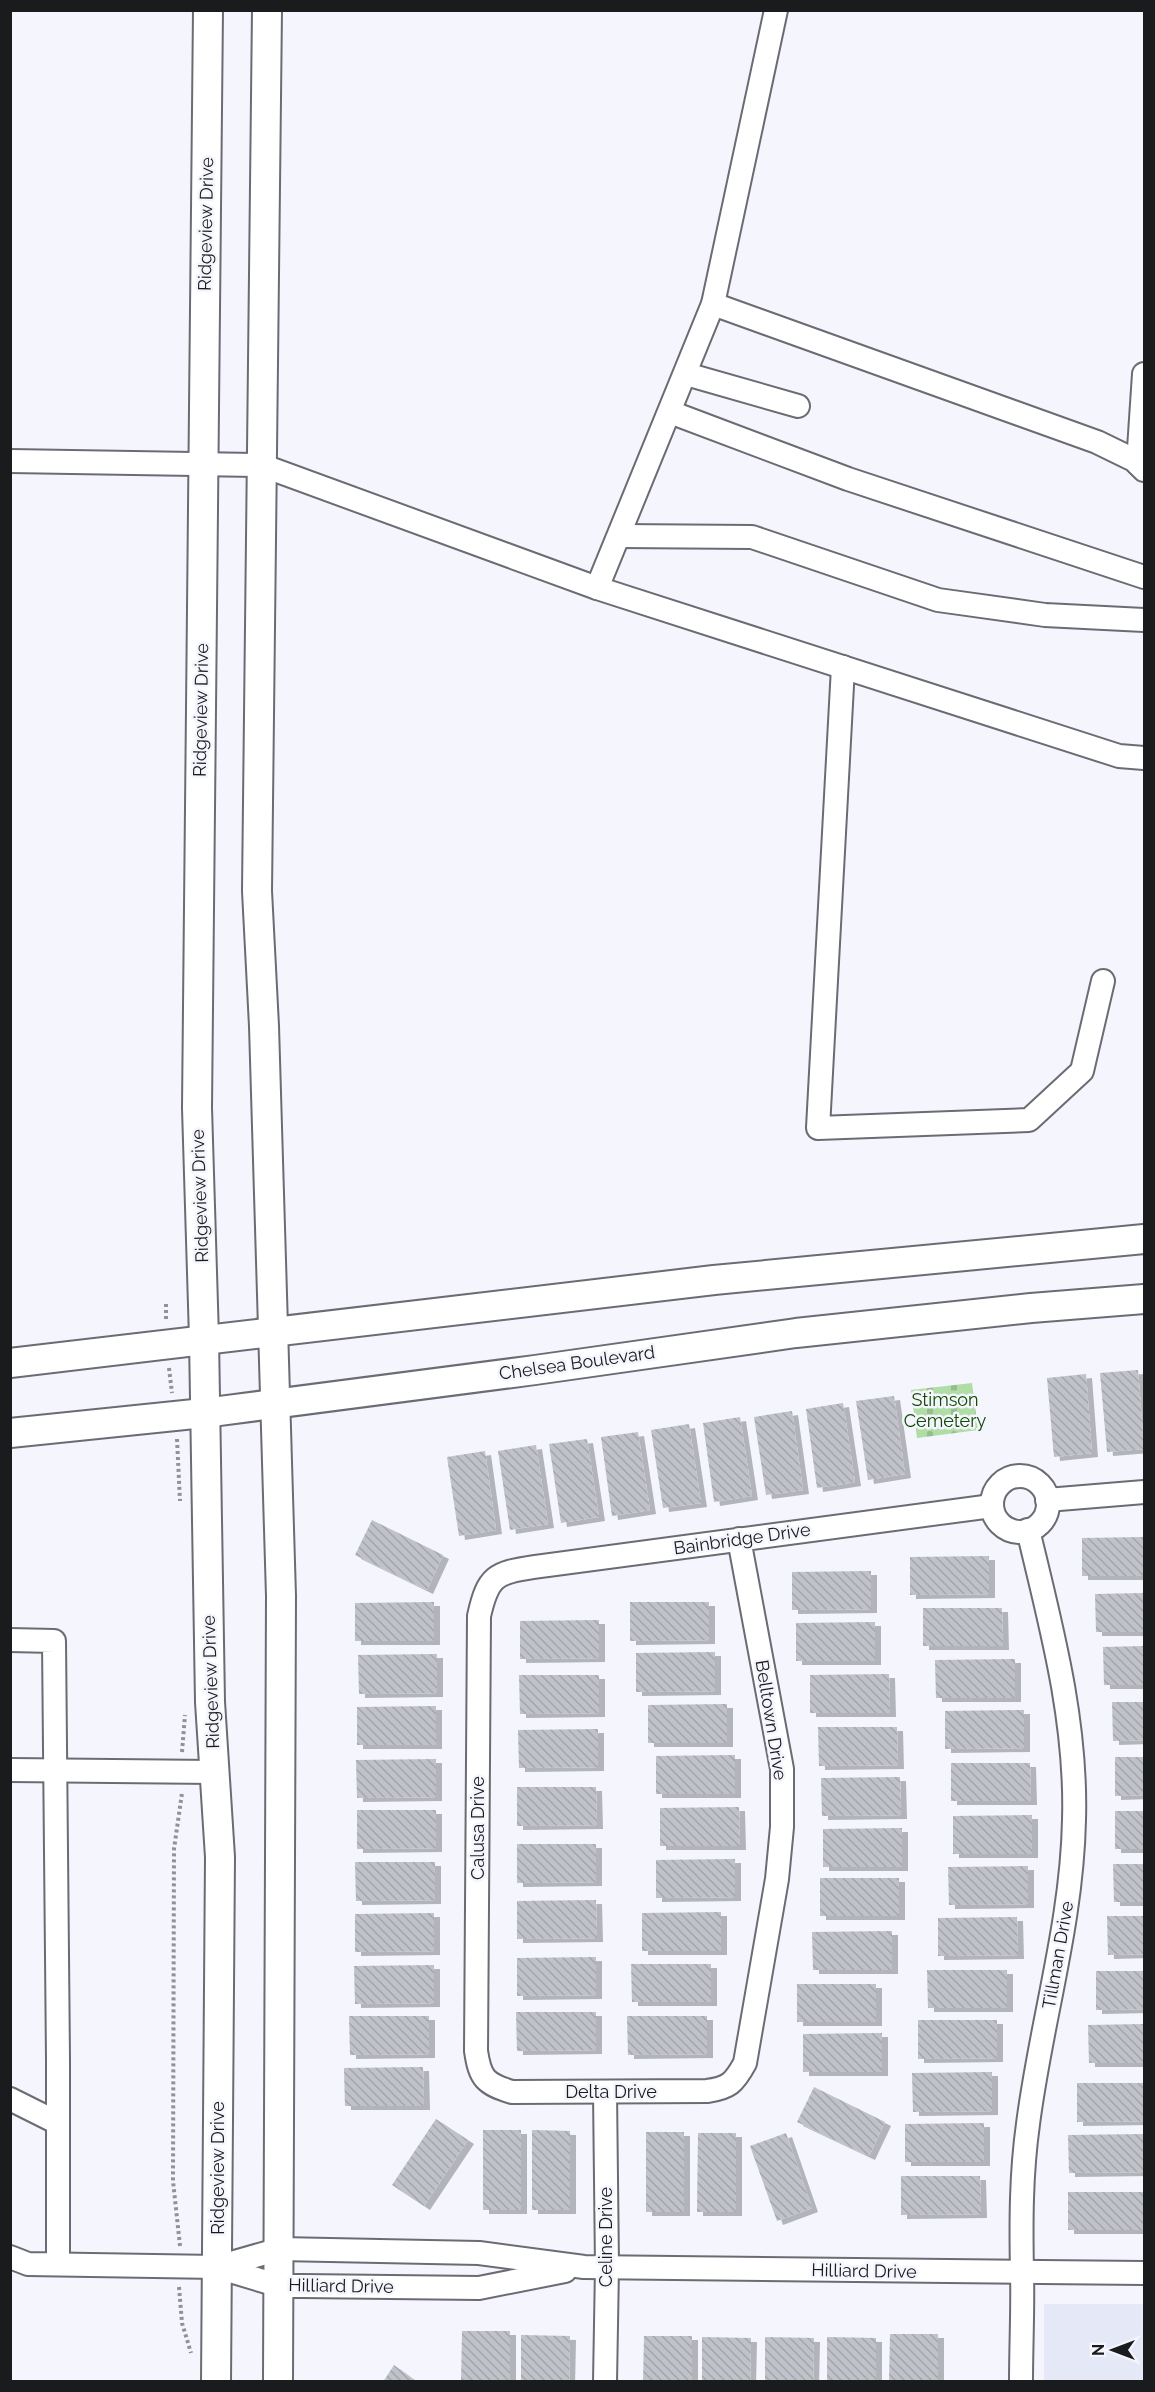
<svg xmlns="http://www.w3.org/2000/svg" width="1155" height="2392" viewBox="0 0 1155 2392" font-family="Raleway,sans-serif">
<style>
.built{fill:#e5e8f7}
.cemetery{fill:url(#cemetery-stones)}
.building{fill:url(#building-back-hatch);filter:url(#shadow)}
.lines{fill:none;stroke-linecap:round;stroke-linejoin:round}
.minor-casing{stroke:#6b6c73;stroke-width:26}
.major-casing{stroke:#6b6c73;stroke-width:32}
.path{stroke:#919297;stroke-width:4;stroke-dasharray:3 3;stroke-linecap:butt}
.minor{stroke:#fff;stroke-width:22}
.major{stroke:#fff;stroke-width:28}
.labels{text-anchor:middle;stroke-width:5;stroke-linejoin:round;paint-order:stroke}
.street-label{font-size:18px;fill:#1a1b1d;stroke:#f4f5fd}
.park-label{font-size:18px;fill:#0f4b00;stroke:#f4f5fd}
</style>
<defs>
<pattern id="cemetery-stones" width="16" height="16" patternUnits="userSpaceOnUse" patternTransform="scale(1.5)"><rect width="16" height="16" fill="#b0dca6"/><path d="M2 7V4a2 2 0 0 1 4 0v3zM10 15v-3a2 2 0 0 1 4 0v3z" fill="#97bc8e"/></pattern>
<pattern id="building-back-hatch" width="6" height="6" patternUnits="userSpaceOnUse" patternTransform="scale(1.5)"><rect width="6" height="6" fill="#c0c2c9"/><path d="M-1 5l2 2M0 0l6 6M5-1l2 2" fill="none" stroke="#a4a6ac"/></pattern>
<filter id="shadow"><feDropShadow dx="6" dy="4" stdDeviation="0" flood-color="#0004"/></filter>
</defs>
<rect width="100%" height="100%" fill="#f4f5fd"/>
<rect class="built" x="1044" y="2304" width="100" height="77"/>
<path class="cemetery" d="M 972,1383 L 978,1430 L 917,1438 L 911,1390 Z"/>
<g class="building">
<path d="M 1138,1370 L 1144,1449 L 1107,1452 L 1100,1373 Z"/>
<path d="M 1086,1374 L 1092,1453 L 1054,1457 L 1047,1378 Z"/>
<path d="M 894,1396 L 905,1474 L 868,1480 L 856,1401 Z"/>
<path d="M 843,1403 L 855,1482 L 817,1488 L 806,1409 Z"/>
<path d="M 792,1411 L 803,1490 L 766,1495 L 754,1417 Z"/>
<path d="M 740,1417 L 752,1496 L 714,1502 L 703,1423 Z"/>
<path d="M 689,1424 L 701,1503 L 663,1508 L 651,1430 Z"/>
<path d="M 638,1432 L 650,1510 L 612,1516 L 601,1437 Z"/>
<path d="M 587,1439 L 599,1517 L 561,1523 L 549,1444 Z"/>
<path d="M 536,1445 L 548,1524 L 510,1530 L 498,1451 Z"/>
<path d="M 485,1451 L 496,1530 L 459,1536 L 447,1457 Z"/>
<path d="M 372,1520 L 443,1555 L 427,1590 L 355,1555 Z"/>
<path d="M 1144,1537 L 1144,1576 L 1082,1576 L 1082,1538 Z"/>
<path d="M 989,1556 L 989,1594 L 910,1595 L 910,1557 Z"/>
<path d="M 871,1571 L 871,1609 L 792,1610 L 792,1572 Z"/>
<path d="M 1144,1593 L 1144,1632 L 1096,1632 L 1095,1594 Z"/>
<path d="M 434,1602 L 434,1641 L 355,1641 L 355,1603 Z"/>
<path d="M 630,1602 L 709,1602 L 709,1640 L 630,1641 Z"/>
<path d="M 923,1608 L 1002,1608 L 1003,1646 L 923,1646 Z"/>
<path d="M 599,1620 L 599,1658 L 520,1659 L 520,1621 Z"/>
<path d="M 875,1622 L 875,1661 L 796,1661 L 796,1623 Z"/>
<path d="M 1144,1646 L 1144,1685 L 1104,1685 L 1103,1647 Z"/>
<path d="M 715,1652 L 715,1691 L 636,1692 L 636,1653 Z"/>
<path d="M 437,1654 L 437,1693 L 359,1694 L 358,1655 Z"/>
<path d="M 1015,1659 L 1015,1698 L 936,1698 L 935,1660 Z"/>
<path d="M 889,1674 L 890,1713 L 810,1713 L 810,1675 Z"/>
<path d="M 519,1675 L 599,1675 L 599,1713 L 520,1714 Z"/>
<path d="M 1112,1702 L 1144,1702 L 1144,1740 L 1113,1741 Z"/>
<path d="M 727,1704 L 727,1743 L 648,1743 L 648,1705 Z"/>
<path d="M 436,1706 L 436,1745 L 357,1745 L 357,1707 Z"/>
<path d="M 1024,1710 L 1024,1748 L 945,1749 L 945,1711 Z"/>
<path d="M 818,1727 L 897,1727 L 898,1765 L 819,1766 Z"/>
<path d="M 598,1729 L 598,1767 L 519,1768 L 518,1730 Z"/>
<path d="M 735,1755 L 735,1794 L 656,1794 L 656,1756 Z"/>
<path d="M 1115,1757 L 1144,1757 L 1144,1795 L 1115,1796 Z"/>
<path d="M 436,1759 L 436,1797 L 357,1798 L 356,1760 Z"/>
<path d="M 951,1763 L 1030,1763 L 1031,1801 L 951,1801 Z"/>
<path d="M 900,1777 L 901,1815 L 822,1816 L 821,1778 Z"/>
<path d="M 517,1787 L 596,1787 L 597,1825 L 517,1826 Z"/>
<path d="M 739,1807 L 740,1846 L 660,1846 L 660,1808 Z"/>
<path d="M 357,1810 L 436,1810 L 436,1848 L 357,1849 Z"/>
<rect x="1115" y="1811" width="29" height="38"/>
<path d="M 1032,1815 L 1032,1854 L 953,1854 L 953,1816 Z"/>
<path d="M 902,1828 L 902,1867 L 823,1867 L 823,1829 Z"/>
<path d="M 517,1844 L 596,1844 L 596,1882 L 517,1883 Z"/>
<path d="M 735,1859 L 735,1897 L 656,1898 L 656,1860 Z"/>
<path d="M 355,1862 L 435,1862 L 435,1900 L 356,1901 Z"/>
<path d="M 1113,1864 L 1144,1864 L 1144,1902 L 1114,1902 Z"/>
<path d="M 1028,1866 L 1028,1904 L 949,1905 L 948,1867 Z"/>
<rect x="820" y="1878" width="79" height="38"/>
<path d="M 596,1900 L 597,1938 L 517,1939 L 517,1901 Z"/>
<path d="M 721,1912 L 721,1951 L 642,1951 L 642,1913 Z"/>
<path d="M 434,1913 L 434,1951 L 355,1952 L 355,1914 Z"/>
<path d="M 1107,1916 L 1144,1916 L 1144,1954 L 1108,1955 Z"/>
<path d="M 1017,1917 L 1018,1955 L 938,1956 L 938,1918 Z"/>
<path d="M 892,1931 L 892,1970 L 813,1970 L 812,1932 Z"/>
<path d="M 596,1957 L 596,1995 L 517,1996 L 517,1958 Z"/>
<path d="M 631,1964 L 711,1964 L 711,2002 L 632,2002 Z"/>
<path d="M 434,1965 L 434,2003 L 355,2004 L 354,1966 Z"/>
<path d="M 927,1970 L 1007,1970 L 1007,2008 L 928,2008 Z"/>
<path d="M 1096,1971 L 1144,1971 L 1144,2009 L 1096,2010 Z"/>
<rect x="797" y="1984" width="79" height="38"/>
<path d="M 516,2012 L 596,2012 L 596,2050 L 517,2051 Z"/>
<path d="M 349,2016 L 429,2016 L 429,2054 L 350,2055 Z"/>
<path d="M 627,2016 L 707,2016 L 707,2054 L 628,2055 Z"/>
<path d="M 918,2020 L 997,2020 L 997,2058 L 918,2059 Z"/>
<path d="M 1144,2024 L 1144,2063 L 1089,2063 L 1088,2025 Z"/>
<path d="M 882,2033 L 882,2072 L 803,2072 L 803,2034 Z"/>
<path d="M 423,2067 L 424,2106 L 345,2106 L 344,2068 Z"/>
<path d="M 992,2072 L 992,2111 L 913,2112 L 912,2073 Z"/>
<path d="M 1077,2083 L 1144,2083 L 1144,2121 L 1077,2122 Z"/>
<path d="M 814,2087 L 885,2122 L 869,2156 L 797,2122 Z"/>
<path d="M 436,2119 L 468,2140 L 424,2206 L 392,2185 Z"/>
<path d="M 984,2123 L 984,2162 L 905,2162 L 905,2124 Z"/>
<rect x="483" y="2130" width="38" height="80"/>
<path d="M 532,2130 L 570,2131 L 570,2210 L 532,2210 Z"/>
<rect x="646" y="2132" width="38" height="80"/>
<path d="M 698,2133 L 736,2133 L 736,2212 L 697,2212 Z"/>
<path d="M 786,2133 L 812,2208 L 777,2221 L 750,2146 Z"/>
<path d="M 1144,2134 L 1144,2172 L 1069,2173 L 1068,2135 Z"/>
<path d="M 901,2176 L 980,2176 L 981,2214 L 901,2215 Z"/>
<rect x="1068" y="2192" width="76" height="38"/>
<path d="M 462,2331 L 510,2331 L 510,2382 L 461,2382 Z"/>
<path d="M 890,2334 L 938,2334 L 938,2382 L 889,2382 Z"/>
<path d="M 521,2335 L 570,2336 L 569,2382 L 521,2382 Z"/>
<path d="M 644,2336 L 692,2336 L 692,2382 L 643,2382 Z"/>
<path d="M 702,2337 L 751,2338 L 750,2382 L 702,2382 Z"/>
<path d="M 765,2337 L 814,2338 L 813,2382 L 765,2382 Z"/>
<path d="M 827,2337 L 876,2338 L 876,2382 L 827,2382 Z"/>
<path d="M 394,2365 L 417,2382 L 383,2382 Z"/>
</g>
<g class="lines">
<g class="minor-casing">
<g id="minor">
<path d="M 713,304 L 776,10"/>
<path d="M 686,374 L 798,406"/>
<path d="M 670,412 L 848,479 L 1144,577"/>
<path d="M 10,461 L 261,465 L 597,588 L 1119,756 L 1144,758"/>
<path d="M 1138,464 L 1144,374"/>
<path d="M 620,536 L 752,537 L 938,600 L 1045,615 L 1144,620"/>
<path d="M 597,588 L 713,304 L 1097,442 L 1134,460 L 1144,470"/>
<path d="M 843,667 L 818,1128 L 1029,1120 L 1082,1071 L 1103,981"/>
<circle cx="1020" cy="1504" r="28"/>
<path d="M 1047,1500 L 1144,1492"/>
<path d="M 739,1539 L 782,1769 L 782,1827 L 777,1879 L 745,2063 C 734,2083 729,2088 707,2091 L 512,2092 C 485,2084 480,2078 476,2051 L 479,1616 C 488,1576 495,1573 534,1567 L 992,1506"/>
<path d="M 10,1640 L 54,1641 L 58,2060 L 58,2264"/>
<path d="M 10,1770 L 215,1772"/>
<path d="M 10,2099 L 58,2123"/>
<path d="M 10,2257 L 28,2264 L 217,2267 L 280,2286 L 301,2286 L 479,2288 L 565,2271"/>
<path d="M 217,2267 L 280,2249 L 479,2253 L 584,2267 L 1144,2273"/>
<path d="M 605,2382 L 607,2267 L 605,2092"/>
<path d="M 1021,2382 C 1021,2345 1023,2309 1022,2273 C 1021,2222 1021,2174 1028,2124 C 1041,2022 1072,1924 1074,1820 C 1077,1721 1051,1626 1028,1530"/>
</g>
</g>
<g class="major-casing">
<g id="major">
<path d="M 208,10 L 197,1108 L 204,1338 L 210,1702 L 220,1857 L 216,2382"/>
<path d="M 267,10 L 257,891 L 264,1026 L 281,1596 L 278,2382"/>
<path d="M 10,1363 L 714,1280 L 1144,1239"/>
<path d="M 10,1433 L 204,1413 L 535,1370 L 796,1333 L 1031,1308 L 1144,1299"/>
</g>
</g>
<g class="path">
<path d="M 166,1304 L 166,1321"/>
<path d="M 169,1368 L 172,1393"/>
<path d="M 177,1439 L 180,1501"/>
<path d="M 182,1752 L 185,1715"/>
<path d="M 180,2246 L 173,2181 L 174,1849 L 182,1793"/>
<path d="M 179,2287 L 182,2323 L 191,2353"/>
</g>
<use href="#minor" class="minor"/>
<use href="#major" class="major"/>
</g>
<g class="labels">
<g class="street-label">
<text transform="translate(206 224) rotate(-89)" y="6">Ridgeview Drive</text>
<text transform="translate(201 710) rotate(-89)" y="6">Ridgeview Drive</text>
<text transform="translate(200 1196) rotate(-92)" y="6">Ridgeview Drive</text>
<text transform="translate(577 1363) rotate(-8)" y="6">Chelsea Boulevard</text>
<text transform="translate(742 1539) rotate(-8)" y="6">Bainbridge Drive</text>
<text transform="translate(211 1682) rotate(-92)" y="6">Ridgeview Drive</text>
<text transform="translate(771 1720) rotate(81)" y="6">Belltown Drive</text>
<text transform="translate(478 1828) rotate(-90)" y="6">Calusa Drive</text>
<text transform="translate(1058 1955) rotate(-80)" y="6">Tillman Drive</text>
<text x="611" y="2098">Delta Drive</text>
<text transform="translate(218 2168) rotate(-90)" y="6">Ridgeview Drive</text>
<text transform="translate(606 2237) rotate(-90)" y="6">Celine Drive</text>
<text transform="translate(864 2271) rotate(1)" y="6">Hilliard Drive</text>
<text transform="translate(341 2286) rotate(1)" y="6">Hilliard Drive</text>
</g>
<g class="park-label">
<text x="945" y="1406">Stimson<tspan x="945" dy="21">Cemetery</tspan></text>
</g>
</g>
<rect width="1155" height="2392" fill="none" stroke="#1a1b1d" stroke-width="24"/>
<g transform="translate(1113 2350) rotate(270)" stroke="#f4f5fd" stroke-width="4.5" paint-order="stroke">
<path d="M0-4.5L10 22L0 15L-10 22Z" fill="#1a1b1d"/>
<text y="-9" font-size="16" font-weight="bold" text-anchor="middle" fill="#1a1b1d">N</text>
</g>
</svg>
